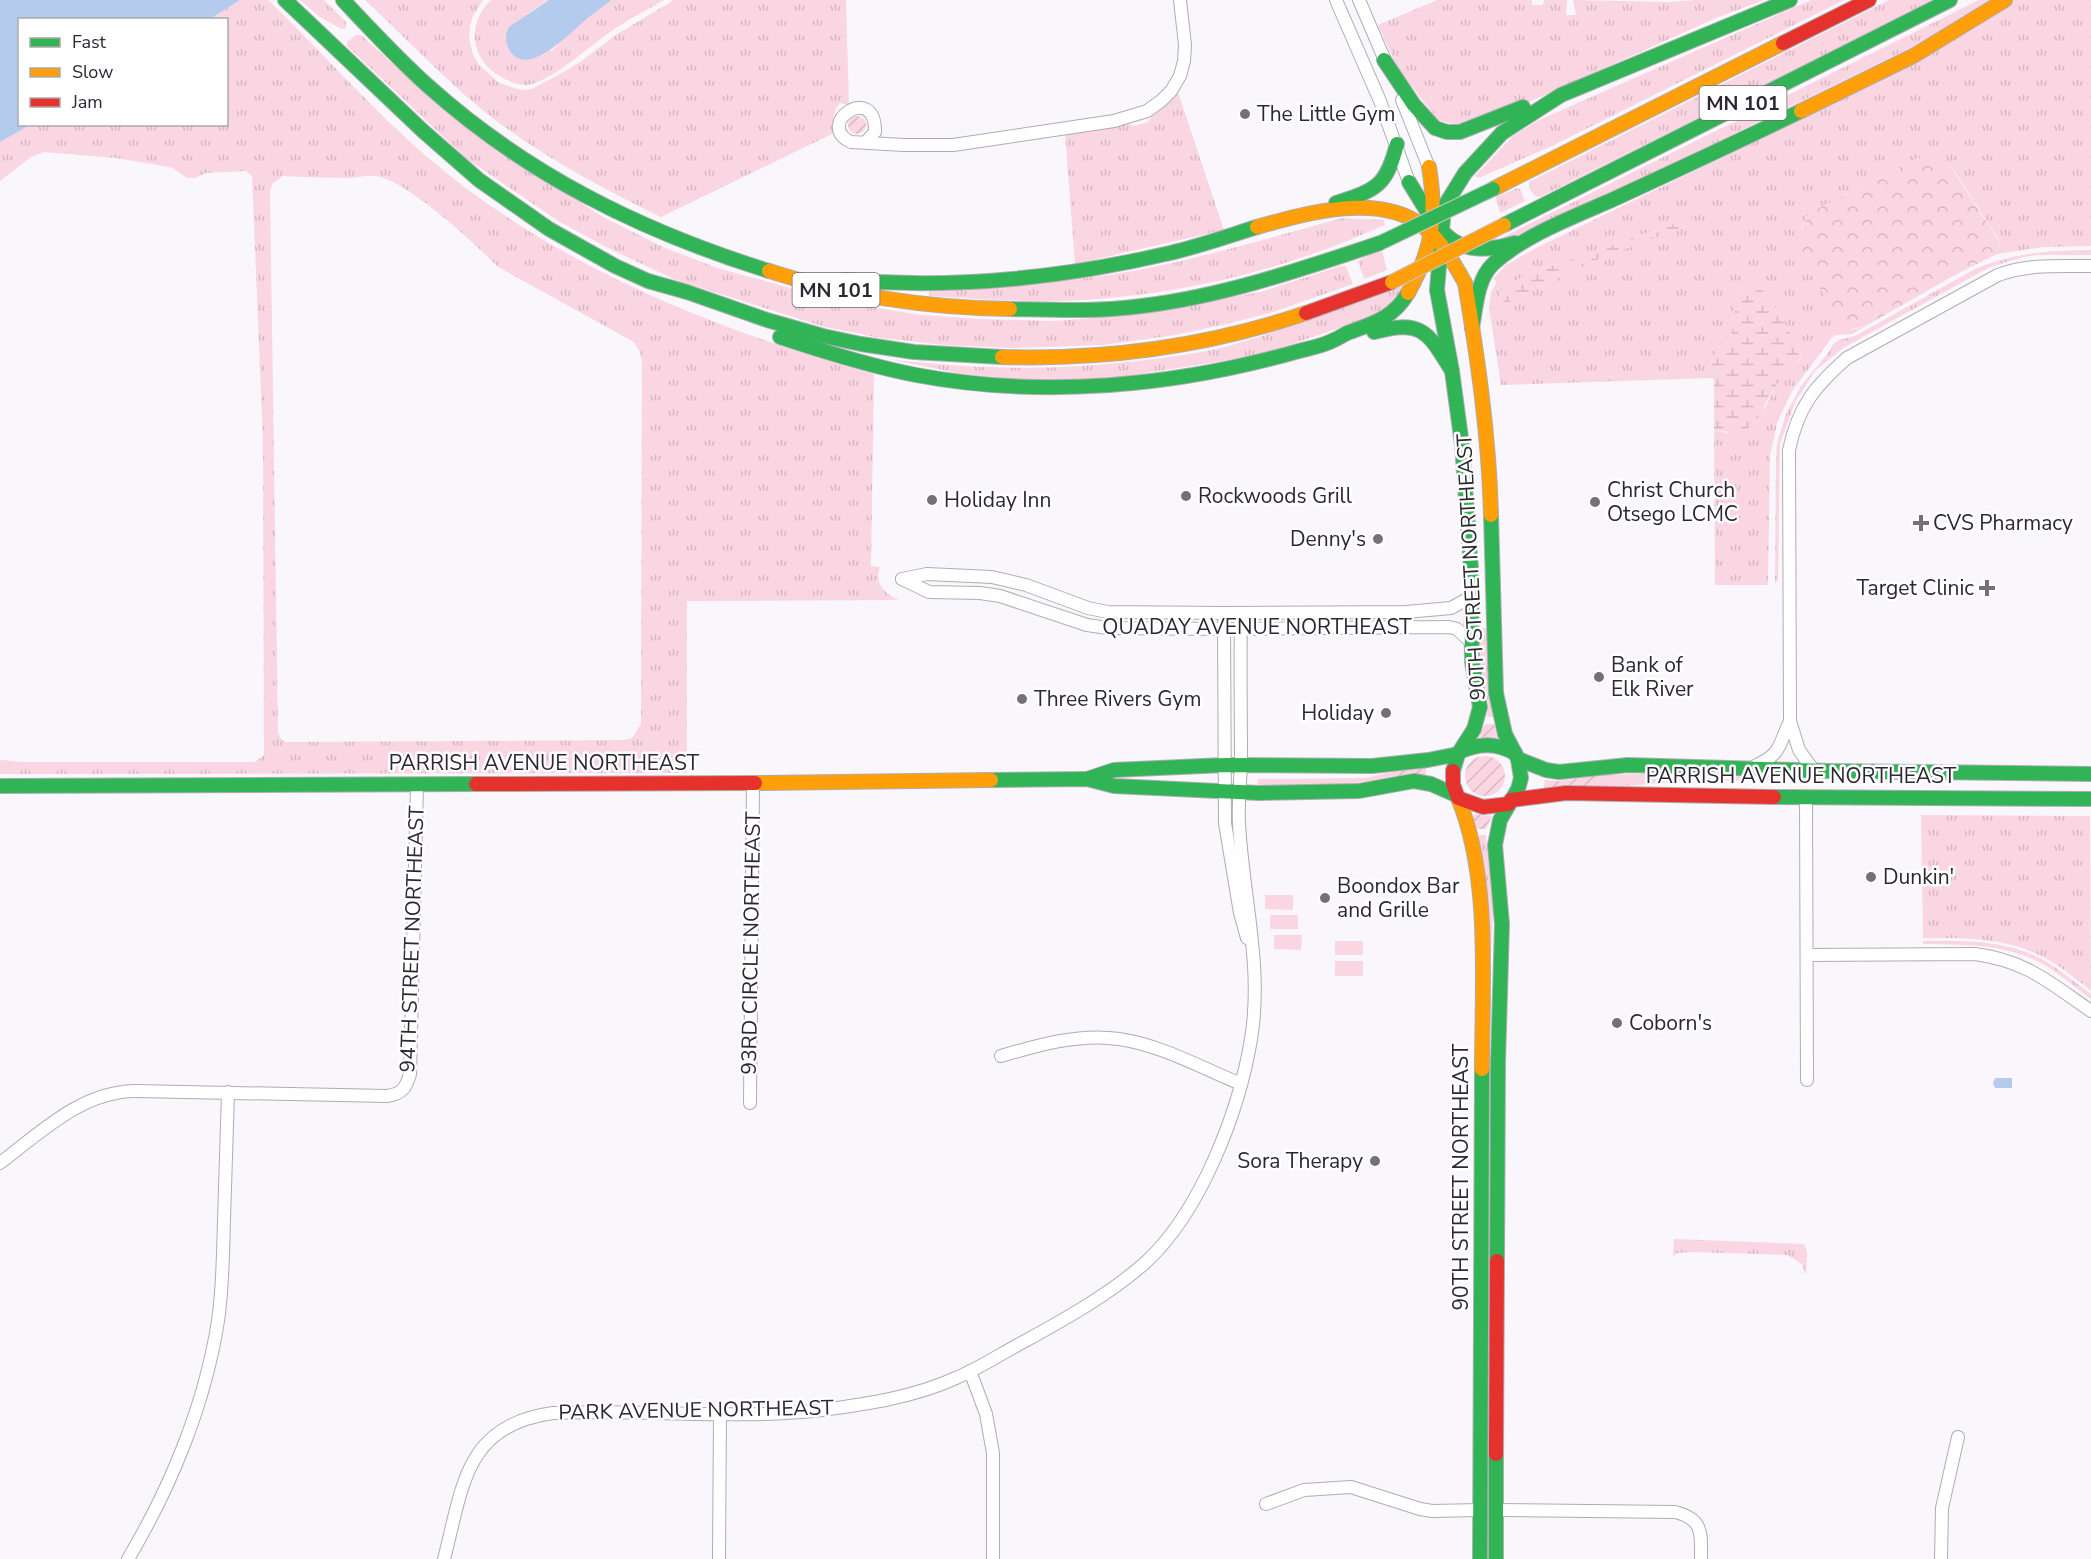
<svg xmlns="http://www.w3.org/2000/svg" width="2091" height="1559" viewBox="0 0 2091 1559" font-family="'Nunito Sans',sans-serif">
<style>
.grass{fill:url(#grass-tufts);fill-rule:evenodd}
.forest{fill:url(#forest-crowns)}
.wetland{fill:url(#wetland-marsh)}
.garden{fill:url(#garden-furrows)}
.pitch{fill:#fad5e2}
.water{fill:#b4cbed}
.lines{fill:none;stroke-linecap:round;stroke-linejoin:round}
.street-casing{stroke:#b0acb4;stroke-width:14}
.fast-casing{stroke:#b0acb4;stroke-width:16}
.slow-casing{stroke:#b0acb4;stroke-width:16}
.jam-casing{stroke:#b0acb4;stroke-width:16}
.street{stroke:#fefeff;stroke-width:12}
.fast{stroke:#30b455;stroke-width:14}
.slow{stroke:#ff9f0a;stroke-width:14}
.jam{stroke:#e5322d;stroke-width:14}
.fast-bridge-casing{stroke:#c7c6cf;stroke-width:16;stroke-linecap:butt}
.slow-bridge-casing{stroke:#c7c6cf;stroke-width:16;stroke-linecap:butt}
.fast-bridge{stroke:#30b455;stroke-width:14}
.slow-bridge{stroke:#ff9f0a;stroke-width:14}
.poi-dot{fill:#747079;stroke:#fff;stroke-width:2}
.labels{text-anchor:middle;stroke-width:5;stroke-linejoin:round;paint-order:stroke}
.shield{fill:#fff;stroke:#6c6870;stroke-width:1.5}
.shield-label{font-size:20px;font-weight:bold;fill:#2d2733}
.poi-label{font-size:21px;fill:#2d2733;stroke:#fff;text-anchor:start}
.street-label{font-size:21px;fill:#2d2733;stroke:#fff}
</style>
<defs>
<pattern id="grass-tufts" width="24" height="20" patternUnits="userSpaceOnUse" patternTransform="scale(1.5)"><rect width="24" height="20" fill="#fad5e2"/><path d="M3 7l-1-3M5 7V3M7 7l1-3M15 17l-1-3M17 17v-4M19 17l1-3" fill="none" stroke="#d7b7c2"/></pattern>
<pattern id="forest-crowns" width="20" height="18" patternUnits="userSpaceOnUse" patternTransform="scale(1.5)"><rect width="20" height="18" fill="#fad5e2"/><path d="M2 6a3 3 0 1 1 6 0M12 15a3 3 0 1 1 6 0" fill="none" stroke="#d7b7c2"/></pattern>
<pattern id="wetland-marsh" width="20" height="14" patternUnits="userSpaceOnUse" patternTransform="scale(1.5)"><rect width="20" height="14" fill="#fad5e2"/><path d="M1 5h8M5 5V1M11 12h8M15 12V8" fill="none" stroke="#d7b7c2"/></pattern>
<pattern id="garden-furrows" width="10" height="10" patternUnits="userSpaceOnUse" patternTransform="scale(1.5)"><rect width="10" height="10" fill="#fad5e2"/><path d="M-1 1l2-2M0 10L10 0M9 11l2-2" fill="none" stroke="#d7b7c2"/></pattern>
</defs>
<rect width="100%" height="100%" fill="#f9f7fc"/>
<g class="grass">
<path d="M 240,0 L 268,0 C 321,51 370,107 426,156 C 554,266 713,329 874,374 L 871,566 L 880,567 C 874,583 884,594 899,600 L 687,601 L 687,773 L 0,774 L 0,760 L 21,762 L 255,762 L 264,755 L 263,441 L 252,176 L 246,171 L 206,173 L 195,178 L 187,178 L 173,168 L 152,164 L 116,158 L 44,152 L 31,157 L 0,181 L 0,142 L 30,125 L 226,124 L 226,20 L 210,19 ZM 283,176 C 305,177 327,178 348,178 C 357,178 367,175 376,176 C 405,179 477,245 498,267 L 634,342 L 640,352 L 642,362 L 641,724 L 632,738 L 625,740 L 286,742 L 281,739 L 278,732 L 270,191 L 273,183 Z"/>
<path d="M 300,0 L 324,0 L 346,22 L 346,28 L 342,29 L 320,17 Z"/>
<path d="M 365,0 L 483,0 L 473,16 L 470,26 L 469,39 L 473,54 L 479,65 L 498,82 L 517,89 L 525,90 L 532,89 L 560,74 L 583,60 L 614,36 L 674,0 L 846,0 L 849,105 L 840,103 C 832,112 833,121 836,132 L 661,217 C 594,184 524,147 467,97 C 432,66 399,32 365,0 Z"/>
<path d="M 491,0 L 549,0 L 527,14 L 551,51 L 583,21 L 612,0 L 664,0 C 646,11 626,20 609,33 C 584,50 561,74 532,84 C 523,87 513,83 505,79 C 472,64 464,26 491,0 Z"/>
<path d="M 1437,0 L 1532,0 L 1532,5 L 1543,5 L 1544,0 L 1567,0 L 1566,15 L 1576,15 L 1573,0 L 1671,2 L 1695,0 L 1764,0 L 1716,18 L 1502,114 L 1465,127 L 1438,120 L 1398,69 L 1378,25 Z"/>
<path d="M 1811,0 L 1844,0 L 1554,145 L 1479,178 L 1475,176 L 1513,136 L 1537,121 Z"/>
<path d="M 1889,0 L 1933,0 L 1540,197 L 1535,196 L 1529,188 L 1529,182 Z"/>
<path d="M 1979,0 L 1997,0 L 1961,23 L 1523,237 L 1495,241 Z"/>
<path d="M 2013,0 L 2091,0 L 2091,246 L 2043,247 L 1997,254 L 2000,249 L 1999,240 L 1953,169 L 1944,162 L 1918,158 L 1809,213 L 1801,228 L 1851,330 L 1864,327 L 1852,334 L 1835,335 L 1831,339 L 1792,391 L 1777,423 L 1770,456 L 1768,585 L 1715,585 L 1714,430 L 1727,433 L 1765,408 L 1775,387 L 1786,372 L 1800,360 L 1802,354 L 1768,295 L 1757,287 L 1744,287 C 1728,305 1739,323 1728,341 C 1725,345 1720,347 1717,351 C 1710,359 1711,368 1711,378 L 1501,385 L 1489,308 L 1491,292 L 1497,282 L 1493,279 L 1506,265 L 1536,248 L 1812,114 ZM 1693,217 L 1695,219 L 1695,222 L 1685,227 L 1605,256 L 1507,303 L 1500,300 L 1501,291 L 1529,274 Z"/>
<path d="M 356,35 L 361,35 L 439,106 L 601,216 L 665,248 L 720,269 L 846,303 L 921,315 L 979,319 L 1056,321 L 1115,316 L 1260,292 L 1341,266 L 1346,267 L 1353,284 L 1273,312 L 1231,323 L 1175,335 L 1103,345 L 1014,348 L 945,345 L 880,338 L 825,327 L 676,280 L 610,249 L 560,222 L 467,159 L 347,46 L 347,42 Z"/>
<path d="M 1178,92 L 1224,230 L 1075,264 L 1065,134 L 1127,124 L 1135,126 L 1148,122 C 1152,113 1170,101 1178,92 Z"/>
<path d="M 1517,188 L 1520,189 L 1525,201 L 1500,213 L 1496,197 Z"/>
<path d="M 1342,218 L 1384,220 L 1385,225 C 1357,237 1329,249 1300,258 C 1224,284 1141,298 1062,301 C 1017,302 973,299 929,296 L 930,290 C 1001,285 1073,283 1143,269 C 1210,256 1276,236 1342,218 Z"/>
<path d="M 1381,248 L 1387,270 L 1364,279 L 1358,261 Z"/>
<path d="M 2091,250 L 2091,255 L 2038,255 L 2023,257 L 1990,267 L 1843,348 L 1815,371 L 1795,402 L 1780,444 L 1778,581 L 1775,583 L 1776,457 L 1777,443 L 1786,414 L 1801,386 L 1828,353 L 1833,344 L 1839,340 L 1855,336 L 1975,269 C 2013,253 2050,250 2091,250 Z"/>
<path d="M 1404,286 L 1392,310 L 1260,355 L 1083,383 L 987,379 L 888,359 C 969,369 1047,371 1129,362 C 1163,358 1199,354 1232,345 C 1290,328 1347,306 1404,286 Z"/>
<path d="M 1477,628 L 1488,628 L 1493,717 L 1487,717 L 1488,702 L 1480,660 Z"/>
<path d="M 1387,773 L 1382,780 L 1346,784 L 1258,786 L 1258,779 L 1366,778 Z"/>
<path d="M 1641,774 L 1637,785 L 1595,788 L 1600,775 Z"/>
<path d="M 1676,775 L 1777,778 L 1777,781 L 1701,780 L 1673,782 Z"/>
<path d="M 1921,815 L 2090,816 L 2091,991 C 2076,979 2062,967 2045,958 C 2006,937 1966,938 1923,938 Z"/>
<path d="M 1481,835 L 1486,835 L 1493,911 L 1491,957 L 1487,957 L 1477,836 Z"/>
<path d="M 1923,941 C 1967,941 2011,939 2050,964 C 2064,973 2077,984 2091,994 L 2091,999 C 2076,988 2061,975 2046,966 C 2007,943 1966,945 1923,944 Z"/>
<path d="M 1674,1239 L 1804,1244 L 1807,1252 L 1806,1275 L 1802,1264 L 1787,1255 L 1691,1252 L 1678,1253 L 1673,1256 Z"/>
</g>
<path class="forest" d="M 1928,157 L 1944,162 L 1952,169 L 1999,241 L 2000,249 L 1997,254 L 1953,276 L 1864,327 L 1844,330 L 1837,325 L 1797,239 L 1809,213 L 1918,158 Z"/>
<g class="wetland">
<path d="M 1693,217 L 1695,219 L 1695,222 L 1685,227 L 1605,256 L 1507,303 L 1500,300 C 1498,285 1518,280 1529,274 Z"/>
<path d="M 1744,287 L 1758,287 L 1768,295 L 1802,354 C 1798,365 1785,373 1778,383 C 1756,412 1762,439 1714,430 L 1714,379 L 1711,378 C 1711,368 1710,359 1717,351 C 1720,347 1725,345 1728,341 C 1739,323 1728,305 1744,287 Z"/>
</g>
<g class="garden">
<circle cx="857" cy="125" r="9"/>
<path d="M 1485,724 L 1494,724 L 1498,736 L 1495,739 L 1479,737 Z"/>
<circle cx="1485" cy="776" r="20"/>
<path d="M 1426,767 L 1426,776 L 1382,780 L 1387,773 Z"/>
<path d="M 1641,774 L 1676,775 L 1673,782 L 1637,785 Z"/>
<path d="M 1600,775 L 1595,788 L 1544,789 L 1545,780 L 1559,781 Z"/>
<path d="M 1475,814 L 1492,816 L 1486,829 L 1477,829 L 1472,817 Z"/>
</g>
<g class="pitch">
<path d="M 1265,895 L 1293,895 L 1293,910 L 1265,909 Z"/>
<rect x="1270" y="915" width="28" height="14"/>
<path d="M 1274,935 L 1302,935 L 1301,950 L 1274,949 Z"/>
<rect x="1335" y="941" width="28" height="14"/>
<rect x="1335" y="961" width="28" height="15"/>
</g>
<g class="water">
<path d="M 0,0 L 240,0 L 210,19 L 20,20 L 20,124 L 30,125 L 0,142 Z"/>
<path d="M 549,0 L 612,0 C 602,7 591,15 582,23 C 568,35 525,80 509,49 C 505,41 505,34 509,27 Z"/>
<path d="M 1995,1078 L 2012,1078 L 2012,1088 L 1995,1088 L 1993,1083 Z"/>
</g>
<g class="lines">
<g class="street-casing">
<g id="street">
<path d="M 1336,0 L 1380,101 L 1410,185"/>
<path d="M 1359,0 L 1387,65"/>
<path d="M 1402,100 L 1430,170"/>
<path d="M 866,142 L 875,132 C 876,81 813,124 851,142 L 904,145 L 953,145 L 1114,121 L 1147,111 L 1161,101 L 1171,91 L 1180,76 L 1184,61 L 1185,45 L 1180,0"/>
<path d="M 902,579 L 929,592 L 980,593 L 1000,596 L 1087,625 L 1108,628 L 1224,629 L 1449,627 L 1457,629 L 1472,643"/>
<path d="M 902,579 L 927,574 L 992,577 L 1026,585 L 1088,608 L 1108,612 L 1223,613 L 1406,612 L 1451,608 L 1471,597"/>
<path d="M 1224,622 L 1225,823 L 1240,913 L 1247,938"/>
<path d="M 1790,721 L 1789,450 C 1798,407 1814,387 1847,358 L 1998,275 C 2028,264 2059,266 2091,266"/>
<path d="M 1753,767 C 1783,753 1777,748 1790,721 L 1799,750 L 1814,771"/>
<path d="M 1806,798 L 1807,1080"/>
<path d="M 1807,955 L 1975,954 C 2027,961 2050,983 2091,1011"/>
<path d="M 1001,1056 C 1038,1045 1080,1033 1119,1039 C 1161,1045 1202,1068 1241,1084"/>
<path d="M 750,1103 L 753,783"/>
<path d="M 0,1163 C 40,1133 82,1091 136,1091 L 387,1096 C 402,1094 406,1088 410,1074 L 417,785"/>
<path d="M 970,1371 L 986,1414 L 993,1453 L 993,1559"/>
<path d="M 1266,1504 L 1304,1490 L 1351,1487 L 1420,1509 L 1432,1511 L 1480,1510"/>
<path d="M 1496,1510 L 1675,1512 C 1704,1519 1701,1534 1701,1559"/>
<path d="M 128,1559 C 171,1487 205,1404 218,1321 C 223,1287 223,1254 224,1220 C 225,1178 227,1135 228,1092"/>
<path d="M 444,1559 C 463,1487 464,1425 553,1413 C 642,1409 733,1420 822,1410 C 868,1404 914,1397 956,1378 C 980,1368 1002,1353 1025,1341 C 1067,1318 1110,1294 1146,1262 C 1201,1211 1239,1112 1251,1039 C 1263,967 1243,896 1239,824 C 1238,804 1240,784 1241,764 C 1241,714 1240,664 1241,613"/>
<path d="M 719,1559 L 720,1414"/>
<path d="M 1941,1559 L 1942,1508 L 1958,1437"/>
</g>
</g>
<g class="fast-casing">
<g id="fast">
<path d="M 285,0 L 423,131 L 479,180 L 549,229 L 615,266 L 648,281 L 687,292 L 767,320 L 823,336 L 861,344 L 914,352 L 1002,357"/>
<path d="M 343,0 C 370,29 397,58 427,85 C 527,175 641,231 769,271"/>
<path d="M 1384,60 L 1414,105 L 1435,128 L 1447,132 L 1460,132 L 1523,107"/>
<path d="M 1409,182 C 1439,231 1452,262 1515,243"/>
<path d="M 1336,203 C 1376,190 1386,187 1397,144"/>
<path d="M 1504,225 L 1950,0"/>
<path d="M 845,280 C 954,289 1064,278 1170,253 C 1200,246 1228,236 1257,227"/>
<path d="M 1437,290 L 1452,371 L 1462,445 L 1471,568 L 1472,662 L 1480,707 L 1474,729 L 1458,754 L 1453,771"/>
<path d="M 1437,290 L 1444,207 L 1465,173 L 1502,133 L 1561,95 L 1790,0"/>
<path d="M 1010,309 C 1054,310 1099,312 1142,306 C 1224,296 1302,269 1380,243"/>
<path d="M 1472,328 C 1476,307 1477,279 1493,264 C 1524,235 1576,216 1614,199 C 1677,170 1739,141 1801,111"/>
<path d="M 1374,332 C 1422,319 1428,332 1452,371"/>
<path d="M 780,337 C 825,352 869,366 916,375 C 1043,399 1176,386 1299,351 C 1310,348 1323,346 1334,340 C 1339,338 1344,334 1350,332 C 1375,323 1394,317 1408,293"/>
<path d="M 1491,515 L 1496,693 L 1505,734 L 1518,759 L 1521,778 L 1518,789 L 1500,820 L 1495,845 L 1502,924 L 1498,1062 L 1497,1261"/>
<path d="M 1461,751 C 1481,743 1496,743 1515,753"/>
<path d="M 1518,759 L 1546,770 L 1559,772 L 1628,765 L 1829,771 L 2091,774"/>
<path d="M 1087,779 L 1114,770 L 1225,765 L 1372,766 L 1428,760 L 1458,754"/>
<path d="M 991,780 L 1087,779 L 1114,786 L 1259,793 L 1359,791 L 1414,781 L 1431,784 L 1456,795"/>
<path d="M 0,786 L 476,784"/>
<path d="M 1774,797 L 2091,799"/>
<path d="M 1480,1559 L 1482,1069"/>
<path d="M 1496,1559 L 1496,1454"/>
</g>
</g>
<g class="slow-casing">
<g id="slow">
<path d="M 1801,111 L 1915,55 L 2005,0"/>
<path d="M 1493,189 L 1783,43"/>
<path d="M 1257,227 C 1306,213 1380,192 1424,227 C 1442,242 1454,263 1465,283"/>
<path d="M 769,271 C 847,296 929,308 1010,309"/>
<path d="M 1465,283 C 1478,360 1489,437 1491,515"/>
<path d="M 1408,293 C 1433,249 1437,216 1429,167"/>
<path d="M 1002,357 C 1104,360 1209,346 1306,313"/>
<path d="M 755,783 L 991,780"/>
<path d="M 1458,798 C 1491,877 1482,984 1482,1069"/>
</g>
</g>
<g class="jam-casing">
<g id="jam">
<path d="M 1783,43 L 1869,0"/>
<path d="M 1306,313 L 1392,282"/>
<path d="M 1453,771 L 1453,784 L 1458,798 L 1483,807 L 1509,804"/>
<path d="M 476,784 L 755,783"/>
<path d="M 1511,800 L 1566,793 L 1774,797"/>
<path d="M 1496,1454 L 1497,1261"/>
</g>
</g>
<use href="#street" class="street"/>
<use href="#fast" class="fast"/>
<use href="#slow" class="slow"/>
<use href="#jam" class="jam"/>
<g class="fast-bridge-casing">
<path id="fast-bridge" d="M 1380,243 L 1493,189"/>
</g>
<g class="slow-bridge-casing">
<path id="slow-bridge" d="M 1392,282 L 1504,225"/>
</g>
<use href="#fast-bridge" class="fast-bridge"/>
<use href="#slow-bridge" class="slow-bridge"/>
</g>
<g class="poi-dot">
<circle cx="1245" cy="114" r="6"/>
<circle cx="1186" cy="496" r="6"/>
<circle cx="932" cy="500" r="6"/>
<circle cx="1595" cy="502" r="6"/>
<path d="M1918 514h6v6h6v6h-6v6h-6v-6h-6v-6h6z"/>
<circle cx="1378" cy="539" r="6"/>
<path d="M1984 579h6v6h6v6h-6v6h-6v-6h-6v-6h6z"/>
<circle cx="1599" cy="677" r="6"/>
<circle cx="1022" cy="699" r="6"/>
<circle cx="1386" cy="713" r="6"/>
<circle cx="1871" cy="877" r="6"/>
<circle cx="1325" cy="898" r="6"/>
<circle cx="1617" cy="1023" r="6"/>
<circle cx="1375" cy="1161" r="6"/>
</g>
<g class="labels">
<g class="shield">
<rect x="1699.5" y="86" width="87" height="34" rx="4.5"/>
<rect x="792.5" y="273" width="87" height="34" rx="4.5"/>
</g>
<g class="shield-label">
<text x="1743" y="110">MN 101</text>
<text x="836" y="297">MN 101</text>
</g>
<g class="poi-label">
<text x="1257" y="121">The Little Gym</text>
<text x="1607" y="497">Christ Church<tspan x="1607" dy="24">Otsego LCMC</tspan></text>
<text x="1198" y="503">Rockwoods Grill</text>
<text x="944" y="507">Holiday Inn</text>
<text x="1933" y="530">CVS Pharmacy</text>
<text x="1366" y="546" text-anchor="end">Denny's</text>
<text x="1974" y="595" text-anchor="end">Target Clinic</text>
<text x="1611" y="672">Bank of<tspan x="1611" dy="24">Elk River</tspan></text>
<text x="1034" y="706">Three Rivers Gym</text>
<text x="1374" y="720" text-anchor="end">Holiday</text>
<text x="1883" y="884">Dunkin'</text>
<text x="1337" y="893">Boondox Bar<tspan x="1337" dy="24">and Grille</tspan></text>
<text x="1629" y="1030">Coborn's</text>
<text x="1363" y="1168" text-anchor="end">Sora Therapy</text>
</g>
<g class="street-label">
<text transform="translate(1471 567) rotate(-93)" y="7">90TH STREET NORTHEAST</text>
<text x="1257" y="634">QUADAY AVENUE NORTHEAST</text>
<text x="544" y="770">PARRISH AVENUE NORTHEAST</text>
<text x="1801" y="783">PARRISH AVENUE NORTHEAST</text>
<text transform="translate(412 939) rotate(-88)" y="7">94TH STREET NORTHEAST</text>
<text transform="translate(751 943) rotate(-89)" y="7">93RD CIRCLE NORTHEAST</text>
<text transform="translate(1461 1177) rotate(-90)" y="7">90TH STREET NORTHEAST</text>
<text transform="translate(696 1410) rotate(-1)" y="7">PARK AVENUE NORTHEAST</text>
</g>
</g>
<rect x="18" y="18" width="210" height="108" fill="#ffffff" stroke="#aba9ad" stroke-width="1.5"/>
<rect x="30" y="38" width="30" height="9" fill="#30b455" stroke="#aba9ad" stroke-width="1.5"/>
<text x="72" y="48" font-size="18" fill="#2d2733">Fast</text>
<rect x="30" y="68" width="30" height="9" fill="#ff9f0a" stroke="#aba9ad" stroke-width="1.5"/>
<text x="72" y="78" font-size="18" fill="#2d2733">Slow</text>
<rect x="30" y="98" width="30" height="9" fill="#e5322d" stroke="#aba9ad" stroke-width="1.5"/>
<text x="72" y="108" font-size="18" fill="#2d2733">Jam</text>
</svg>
